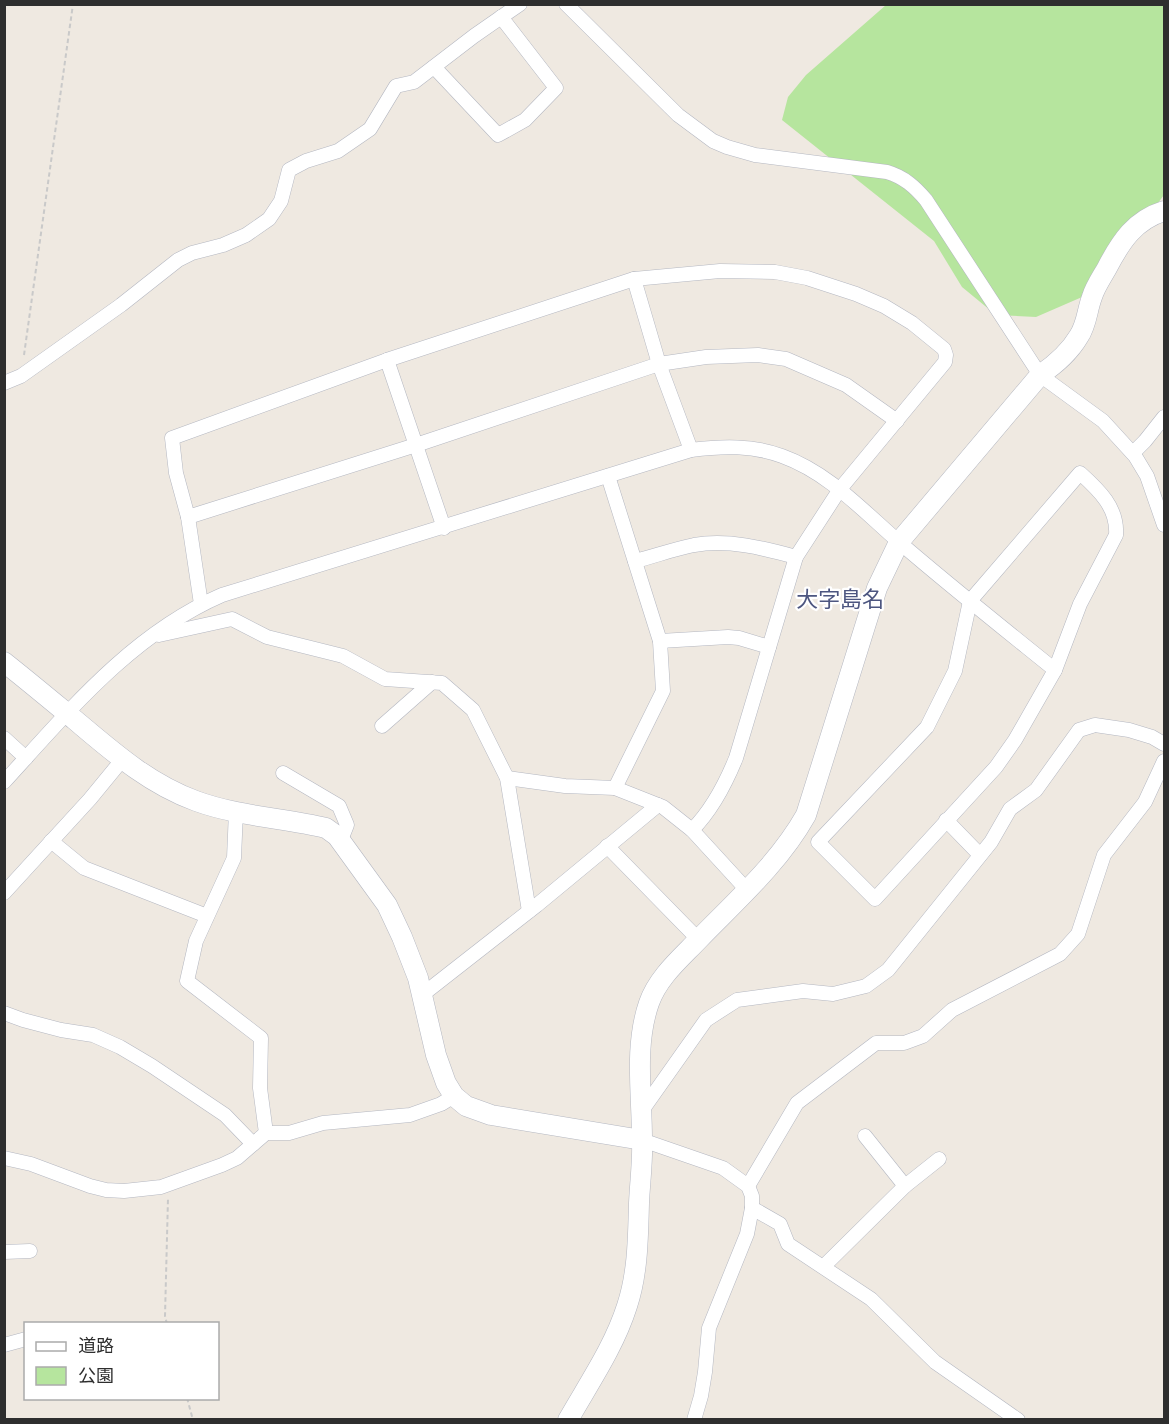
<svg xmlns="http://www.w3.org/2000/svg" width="1169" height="1424" viewBox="0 0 1169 1424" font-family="'Space Grotesk','Noto Sans JP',sans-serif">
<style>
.green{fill:#b6e59e}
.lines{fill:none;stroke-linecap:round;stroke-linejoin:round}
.street-casing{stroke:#b4b7c1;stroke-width:15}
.secondary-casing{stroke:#b4b7c1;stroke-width:21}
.path{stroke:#c9c9c9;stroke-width:2;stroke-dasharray:4.5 3;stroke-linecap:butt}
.street{stroke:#fff;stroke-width:14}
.secondary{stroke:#fff;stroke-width:20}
.labels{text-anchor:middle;stroke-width:4.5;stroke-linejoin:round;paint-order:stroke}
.quarter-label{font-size:22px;fill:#4d5680;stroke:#fff}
</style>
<rect width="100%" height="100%" fill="#efe9e1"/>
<path class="green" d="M 886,5 L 1164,5 L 1164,195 L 1089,294 L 1036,317 L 996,315 L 962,287 L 934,241 L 782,120 L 788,97 L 806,75 Z"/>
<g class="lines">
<g class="street-casing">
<g id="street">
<path d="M 566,4 L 678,115 L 713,141 L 727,147 L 755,155 L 887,172 C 904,177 915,187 926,200 L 1040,375 L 1103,421 L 1135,456 L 1147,476 L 1164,525"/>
<path d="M 434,67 L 498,135 L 525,120 L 556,88 L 501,17"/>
<path d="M 634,279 L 659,364 L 691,450"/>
<path d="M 387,360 L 444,528"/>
<path d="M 4,383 L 21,376 L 121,305 L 178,260 L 192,253 L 223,245 L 246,235 L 269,219 L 281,201 L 289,170 L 306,161 L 338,151 L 370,129 L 396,86 L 414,82 L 474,36 L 520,4"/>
<path d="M 1133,453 L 1145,441 L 1164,417"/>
<path d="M 1080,473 C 1099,490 1118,508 1116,535 L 1080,604 L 1055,670 L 1015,740 L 996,767 L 875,899 L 818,842 L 927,727 L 955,671 L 970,601 Z"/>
<path d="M 608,476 L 660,641 L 663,691 L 615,788"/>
<path d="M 188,517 L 416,445 L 659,364 L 706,357 L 758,355 L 786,359 L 846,385 L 897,421"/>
<path d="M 635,561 C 655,556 674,549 694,545 C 728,539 763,548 796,557"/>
<path d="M 201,604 L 188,517 L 176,473 L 172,438 L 387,360 L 634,279 L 720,271 L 775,272 L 807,278 L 856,294 L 884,306 L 912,323 L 944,349 L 946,355 L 945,362 L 840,489 L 796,557 L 736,758 C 725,785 712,810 692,830"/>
<path d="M 159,635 L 232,619 L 267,637 L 343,656 L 385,679 L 442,683 L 473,710 L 507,778 L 529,911"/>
<path d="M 660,641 L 728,637 L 739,638 L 769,647"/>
<path d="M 382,726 L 432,682"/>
<path d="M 4,738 L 26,758"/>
<path d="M 283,773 L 339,806 L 347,825 L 341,840"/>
<path d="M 507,778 L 565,786 L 615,788 L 663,807 L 692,830 L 747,890"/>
<path d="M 4,782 C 69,711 132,634 222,595 L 691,450 C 722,446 753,445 782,456 C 829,473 862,510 899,542 C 950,586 1003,628 1055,670"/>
<path d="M 236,811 L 234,858 L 196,941 L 187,981 L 261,1038 L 260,1088 L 266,1133"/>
<path d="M 946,820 L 980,855"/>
<path d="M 51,841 L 84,868 L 207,916"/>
<path d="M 607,846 L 699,940"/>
<path d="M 4,893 L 90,799 L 122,760"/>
<path d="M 422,995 L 537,905 L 658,805"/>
<path d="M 4,1013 L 23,1020 L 61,1030 L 93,1035 L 120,1047 L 152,1066 L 225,1115 L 253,1144"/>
<path d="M 641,1112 L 706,1020 L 737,1000 L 803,991 L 833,994 L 866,986 L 888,970 L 991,842 L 1010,809 L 1036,790 L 1079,730 L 1095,725 L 1129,730 L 1152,737 L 1164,744"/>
<path d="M 865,1136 L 905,1186"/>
<path d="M 642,1140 L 723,1168 L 748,1186 L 752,1196 L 752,1208 L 747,1234 L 709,1328 L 705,1372 L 701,1396 L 694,1420"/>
<path d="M 4,1158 L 31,1164 L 90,1186 L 106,1190 L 124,1191 L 161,1187 L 222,1165 L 237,1158 L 266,1133 L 289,1133 L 323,1123 L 410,1115 L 441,1104 L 454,1096"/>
<path d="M 748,1186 L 797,1103 L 876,1043 L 904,1043 L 923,1036 L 952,1010 L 1060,954 L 1078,934 L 1104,855 L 1145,802 L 1164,761"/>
<path d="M 752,1208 L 780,1224 L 788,1244 L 871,1299 L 935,1362 L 1018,1420"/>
<path d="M 4,1252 L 30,1251"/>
<path d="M 824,1266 L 905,1186 L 939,1159"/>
<path d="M 4,1345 L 26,1339"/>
</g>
</g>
<g class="secondary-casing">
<g id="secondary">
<path d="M 4,662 C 28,681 52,701 75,720 C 113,752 149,784 196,801 C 237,816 283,818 326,828 L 337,836 L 387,905 L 402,937 L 418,978 L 436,1055 L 446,1083 L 454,1096 L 466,1106 L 491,1115 L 642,1140"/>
<path d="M 568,1420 C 589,1383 614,1347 627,1306 C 638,1273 638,1237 639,1203 C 640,1181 643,1160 642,1139 C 642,1094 634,1046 649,1003 C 658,977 681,958 699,939 C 737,900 779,863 806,815 L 877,588 L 899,542 L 1040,375 C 1056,364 1069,353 1079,336 C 1087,324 1087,310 1092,297 C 1095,287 1102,277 1107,268 C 1121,241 1135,220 1164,211"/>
</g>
</g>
<g class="path">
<path d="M 24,355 L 73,4"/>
<path d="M 167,1324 L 165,1316 L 168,1198"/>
<path d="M 187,1398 L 193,1420"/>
</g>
<use href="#street" class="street"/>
<use href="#secondary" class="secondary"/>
</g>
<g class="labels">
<g class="quarter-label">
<text x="840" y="607">大字島名</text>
</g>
</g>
<rect width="1169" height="1424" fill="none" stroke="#2e2e2e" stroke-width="12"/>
<rect x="24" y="1322" width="195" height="78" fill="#ffffff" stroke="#ababab" stroke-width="1.5"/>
<rect x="36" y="1342" width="30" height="9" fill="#ffffff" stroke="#ababab" stroke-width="1.5"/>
<text x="78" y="1352" font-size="18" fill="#2e2e2e">道路</text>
<rect x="36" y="1367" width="30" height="18" fill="#b6e59e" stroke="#ababab" stroke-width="1.5"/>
<text x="78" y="1382" font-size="18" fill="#2e2e2e">公園</text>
</svg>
